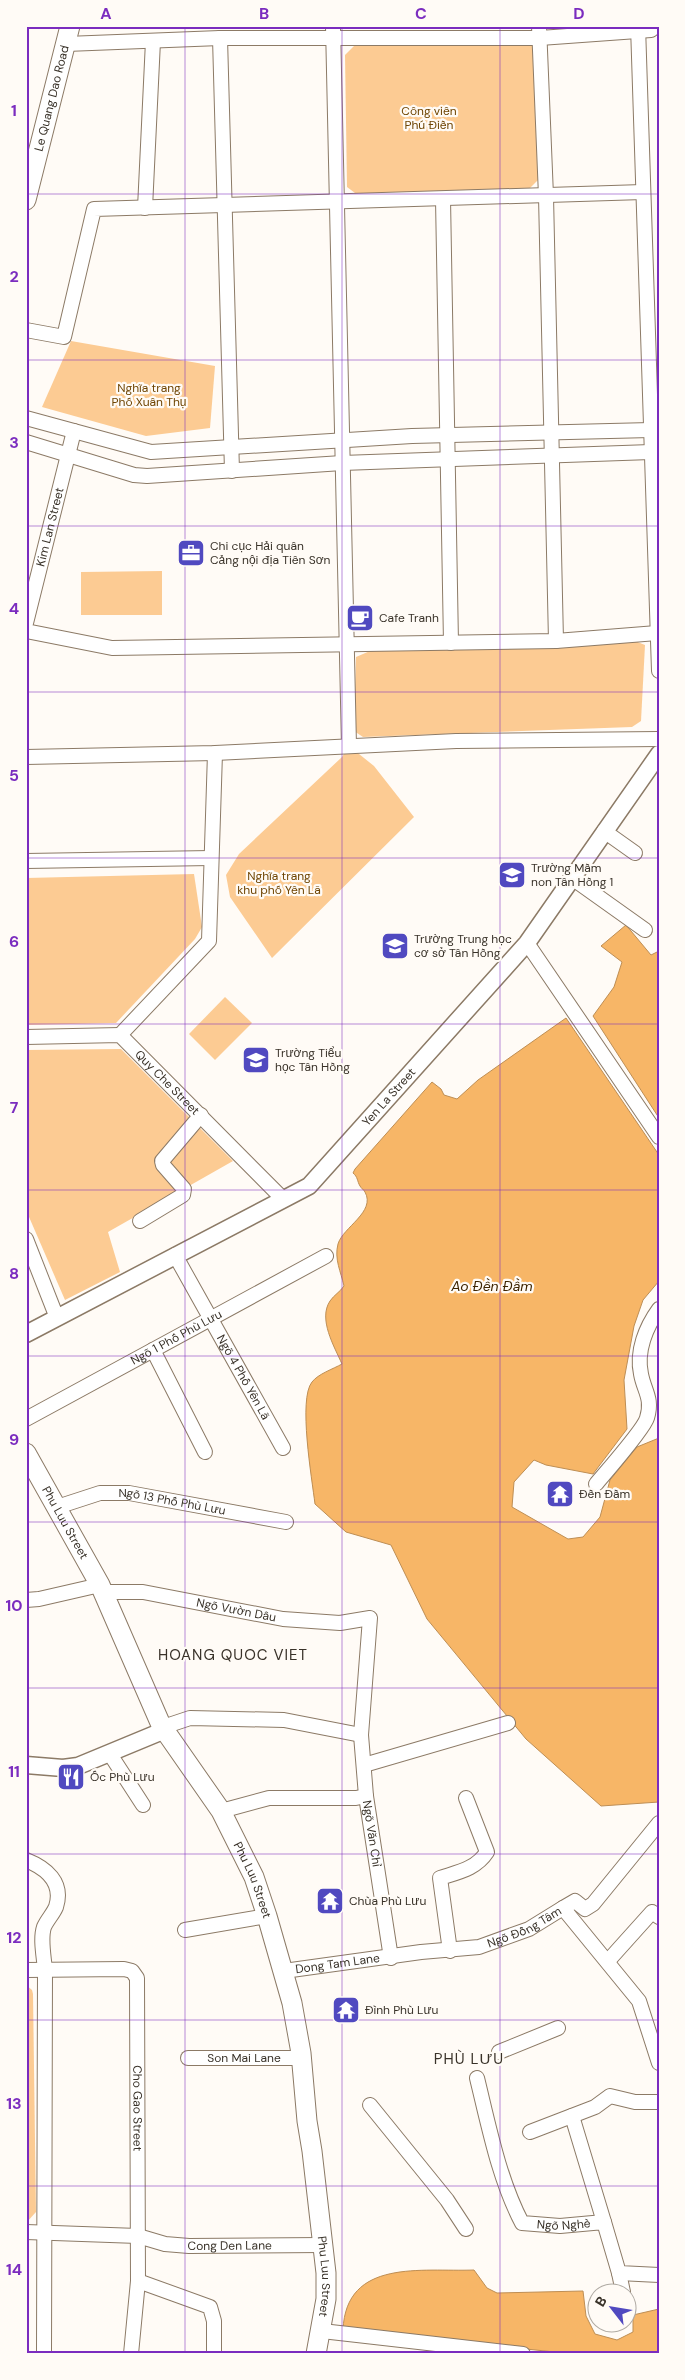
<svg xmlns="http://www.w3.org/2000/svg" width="685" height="2380" viewBox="0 0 685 2380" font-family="'DM Sans',sans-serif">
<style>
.green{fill:#fccb93}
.water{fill:#f7b667;stroke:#be8e54}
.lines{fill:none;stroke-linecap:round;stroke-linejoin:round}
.minor-casing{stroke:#8c7a66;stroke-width:16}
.tertiary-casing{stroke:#8c7a66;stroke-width:19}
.secondary-casing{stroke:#8c7a66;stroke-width:21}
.minor{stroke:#fff;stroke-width:14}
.tertiary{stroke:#fff;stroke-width:16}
.secondary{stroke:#fff;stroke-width:19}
.grid{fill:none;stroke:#7b2cbf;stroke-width:1;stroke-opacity:0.55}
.labels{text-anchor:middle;stroke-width:4.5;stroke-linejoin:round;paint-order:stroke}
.street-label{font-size:12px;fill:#393229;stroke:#fffbf6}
.park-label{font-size:12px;fill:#6f4503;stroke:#fffbf6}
.poi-label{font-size:12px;fill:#393229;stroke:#fffbf6;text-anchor:start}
.water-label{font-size:14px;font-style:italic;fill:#3d2401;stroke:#fffbf6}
.quarter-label{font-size:15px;letter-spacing:1px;fill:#393229;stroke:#fffbf6}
.neatline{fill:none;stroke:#7b2cbf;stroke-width:2}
.grid-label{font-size:16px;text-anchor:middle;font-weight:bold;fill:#7b2cbf}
</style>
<rect width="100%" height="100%" fill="#fffbf6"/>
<g class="green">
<path d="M 534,41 L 539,179 L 529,189 L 359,196 L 347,187 L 345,55 L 356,44 Z"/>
<path d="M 71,341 L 215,366 L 210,428 L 146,436 L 42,407 Z"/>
<path d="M 162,571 L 162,615 L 81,615 L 81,572 Z"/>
<path d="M 635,641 L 645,645 L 641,721 L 632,727 L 363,737 L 354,731 L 356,657 L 370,651 Z"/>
<path d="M 349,746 L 374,766 L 414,817 L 272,958 L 230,897 L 226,875 L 239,854 L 342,757 Z"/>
<path d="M 194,874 L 202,927 L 195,939 L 116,1023 L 26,1025 L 26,878 Z"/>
<path d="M 225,997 L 252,1023 L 215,1060 L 189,1034 Z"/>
<path d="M 121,1049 L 233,1161 L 108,1232 L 120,1272 L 65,1300 L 26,1210 L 26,1050 Z"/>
<path d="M 26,1985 L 32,1990 L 33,1994 L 36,2212 L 26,2223 Z"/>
</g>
<g class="water">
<path d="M 626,925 L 651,955 L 659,951 L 659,1118 L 593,1016 L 614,987 L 622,962 L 601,946 Z"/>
<path d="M 566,1018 L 659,1155 L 659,1281 L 643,1300 L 634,1326 L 624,1380 L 627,1429 L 593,1474 L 546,1465 L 534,1460 L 514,1482 L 512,1507 L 568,1539 L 583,1537 L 600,1517 L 610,1480 L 637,1447 L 659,1438 L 659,1802 L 601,1806 L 526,1739 L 427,1619 L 391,1545 L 346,1532 L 315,1504 C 312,1479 298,1399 312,1382 C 318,1374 333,1369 342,1364 C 334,1346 318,1319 330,1301 C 334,1295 340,1292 344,1286 C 341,1272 334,1259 338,1244 C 343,1227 376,1212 365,1192 C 364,1190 361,1188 360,1186 C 357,1181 358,1177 353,1173 L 355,1169 L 432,1082 L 441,1089 L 444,1095 L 457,1099 L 478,1080 Z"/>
<path d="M 474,2270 L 487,2288 L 497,2293 L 583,2291 L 586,2316 L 595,2334 L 617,2340 L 633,2332 L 633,2315 L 659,2309 L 659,2354 L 574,2354 L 343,2330 C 346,2258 422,2272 474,2270 Z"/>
</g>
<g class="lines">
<g class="minor-casing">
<g id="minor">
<path d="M 333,26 L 349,746"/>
<path d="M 539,26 L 546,196 L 556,641"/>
<path d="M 638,26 L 659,671"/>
<path d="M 220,38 L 232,471"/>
<path d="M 66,44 L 220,38 L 540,38 L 651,30 L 656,26"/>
<path d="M 443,199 L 451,643"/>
<path d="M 145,208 L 153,41"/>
<path d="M 26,330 L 64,337 L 94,209 L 643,192"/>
<path d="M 26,418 L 151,452 L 412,436 L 651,430"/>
<path d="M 26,442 L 134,475 L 147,476 L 342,463 L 651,452"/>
<path id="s1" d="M 26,623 L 74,431"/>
<path d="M 26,631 L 112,648 L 556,641 L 657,633"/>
<path d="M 26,757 L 215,753 L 456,741 L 659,739"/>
<path d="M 604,831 L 635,853"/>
<path d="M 26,861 L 211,858"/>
<path d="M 572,878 L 645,930"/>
<path d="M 527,943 L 659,1137"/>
<path d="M 120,1035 L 209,941 L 215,753"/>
<path id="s2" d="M 26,1037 L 120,1035 L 282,1198"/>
<path d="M 140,1221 L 183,1195 L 184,1189 L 163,1165 L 162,1161 L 201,1115"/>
<path d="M 26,1239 L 57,1318"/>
<path id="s3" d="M 175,1255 L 283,1448"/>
<path d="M 153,1350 L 205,1452"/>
<path id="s4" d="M 26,1419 L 326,1256"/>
<path d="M 596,1484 C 606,1472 644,1429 647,1418 C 653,1398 644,1391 641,1374 C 636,1351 646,1327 659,1309"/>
<path id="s5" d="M 57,1507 L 100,1493 L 129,1493 L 286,1522"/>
<path id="s6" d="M 103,1592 L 143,1592 L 283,1619 L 340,1623 L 370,1618 L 361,1735 L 366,1796"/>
<path d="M 26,1600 L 39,1599 L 100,1585"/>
<path d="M 163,1727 L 190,1718 L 284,1720 L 361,1735"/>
<path d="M 110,1754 L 143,1805"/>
<path d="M 364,1765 L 508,1723"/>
<path id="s7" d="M 221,1811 L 269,1798 L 356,1798 L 366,1796 L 391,1958"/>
<path d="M 26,1860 C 46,1868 64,1882 56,1907 C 53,1914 47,1920 44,1927 C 40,1939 44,1957 45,1970 L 44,2354"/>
<path d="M 563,1908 L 575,1901 L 585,1909 L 593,1904 L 659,1823"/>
<path d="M 185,1930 L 267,1916"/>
<path d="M 450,1951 L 440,1878 C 458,1872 476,1869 487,1852 L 466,1798"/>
<path d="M 608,1961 L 652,1912 L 659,1917"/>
<path id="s8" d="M 26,1970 L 124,1969 L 132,1971 L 137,1978 L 138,2281 L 131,2354"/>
<path id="s9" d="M 284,1971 L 421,1952 L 479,1947 L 529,1929 L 563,1908 L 639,2001 L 659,2063"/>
<path d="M 499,2052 L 558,2028"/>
<path id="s10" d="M 188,2058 L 301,2058"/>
<path id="s11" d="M 477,2078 C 489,2127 499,2179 522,2223 L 560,2226 L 604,2222 L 619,2273 L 659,2275"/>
<path d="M 370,2105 L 447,2200 L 466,2229"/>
<path d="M 572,2116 L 604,2222"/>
<path d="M 530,2132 L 595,2107 L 610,2096 L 635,2102 L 659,2102"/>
<path id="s12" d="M 26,2232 L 138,2236 L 165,2244 L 189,2246 L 323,2245"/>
<path d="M 619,2273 L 623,2292"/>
<path d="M 138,2281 L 210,2307 L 214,2321 L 214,2354"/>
<path d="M 322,2331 L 523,2354"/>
</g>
</g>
<g class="tertiary-casing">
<g id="tertiary">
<path id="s13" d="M 26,1334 L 309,1186 L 527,943 L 659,754"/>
<path d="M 26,1765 L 63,1768 L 78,1766 L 165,1730"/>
</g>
</g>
<g class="secondary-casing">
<g id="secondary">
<path id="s14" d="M 26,200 L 70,26"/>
<path id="s15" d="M 26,1453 L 100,1585 L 161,1725 L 221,1811 L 254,1877 L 267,1916 L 292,2003 L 301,2053 L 307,2121 L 312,2151 L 326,2273 L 326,2299 L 316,2354"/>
</g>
</g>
<use href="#minor" class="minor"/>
<use href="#tertiary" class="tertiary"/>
<use href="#secondary" class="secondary"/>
</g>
<path class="grid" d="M 185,26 L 185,2354M 342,26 L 342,2354M 500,26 L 500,2354M 26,194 L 659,194M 26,360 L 659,360M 26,526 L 659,526M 26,692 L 659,692M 26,858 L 659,858M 26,1024 L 659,1024M 26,1190 L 659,1190M 26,1356 L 659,1356M 26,1522 L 659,1522M 26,1688 L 659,1688M 26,1854 L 659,1854M 26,2020 L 659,2020M 26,2186 L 659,2186"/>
<defs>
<g id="office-square" transform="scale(1.4375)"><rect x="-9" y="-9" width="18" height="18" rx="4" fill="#5049c0" stroke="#fffbf6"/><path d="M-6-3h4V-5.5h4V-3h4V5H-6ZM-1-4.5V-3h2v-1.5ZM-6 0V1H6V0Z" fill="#fff"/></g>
<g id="cafe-square" transform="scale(1.4375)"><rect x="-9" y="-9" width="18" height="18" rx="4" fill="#5049c0" stroke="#fffbf6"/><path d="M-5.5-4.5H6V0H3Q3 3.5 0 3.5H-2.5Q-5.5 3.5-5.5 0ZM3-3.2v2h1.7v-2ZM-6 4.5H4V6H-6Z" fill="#fff"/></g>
<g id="school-square" transform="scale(1.4375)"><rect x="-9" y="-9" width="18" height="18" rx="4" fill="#5049c0" stroke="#fffbf6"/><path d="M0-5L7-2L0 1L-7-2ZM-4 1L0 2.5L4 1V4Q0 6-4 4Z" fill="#fff"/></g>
<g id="temple-square" transform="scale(1.4375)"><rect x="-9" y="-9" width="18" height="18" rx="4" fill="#5049c0" stroke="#fffbf6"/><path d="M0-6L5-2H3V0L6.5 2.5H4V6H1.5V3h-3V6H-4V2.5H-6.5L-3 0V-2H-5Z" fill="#fff"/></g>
<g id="restaurant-square" transform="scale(1.4375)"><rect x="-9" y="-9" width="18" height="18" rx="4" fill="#5049c0" stroke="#fffbf6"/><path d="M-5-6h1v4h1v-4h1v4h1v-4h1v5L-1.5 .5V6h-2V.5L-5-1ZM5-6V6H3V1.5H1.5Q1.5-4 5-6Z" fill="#fff"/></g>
</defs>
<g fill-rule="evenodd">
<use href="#office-square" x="191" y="553"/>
<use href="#cafe-square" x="360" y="618"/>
<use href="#school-square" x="512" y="875"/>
<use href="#school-square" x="395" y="946"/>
<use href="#school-square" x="256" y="1060"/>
<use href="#temple-square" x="560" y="1494"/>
<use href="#restaurant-square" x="71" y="1777"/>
<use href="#temple-square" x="330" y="1901"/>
<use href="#temple-square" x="346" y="2010"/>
</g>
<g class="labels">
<g class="street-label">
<text dy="4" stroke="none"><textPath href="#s14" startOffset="105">Le Quang Dao Road</textPath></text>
<text dy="4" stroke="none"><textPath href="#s1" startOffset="99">Kim Lan Street</textPath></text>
<text dy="4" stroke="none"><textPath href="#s2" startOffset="161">Quy Che Street</textPath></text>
<text dy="4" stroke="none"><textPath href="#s13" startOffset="439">Yen La Street</textPath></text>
<text dy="4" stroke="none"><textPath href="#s4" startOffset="171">Ngõ 1 Phố Phù Lưu</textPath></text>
<text dy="4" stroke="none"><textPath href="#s3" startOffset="140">Ngõ 4 Phố Yên Lã</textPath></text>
<text dy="4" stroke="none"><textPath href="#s5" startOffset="118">Ngõ 13 Phố Phù Lưu</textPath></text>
<text dy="4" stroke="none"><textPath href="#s15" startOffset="80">Phu Luu Street</textPath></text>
<text dy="4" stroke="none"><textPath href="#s6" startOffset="135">Ngõ Vườn Dâu</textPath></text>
<text dy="4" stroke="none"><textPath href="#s7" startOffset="185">Ngõ Văn Chỉ</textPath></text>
<text dy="4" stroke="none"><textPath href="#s15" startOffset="485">Phu Luu Street</textPath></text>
<text dy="4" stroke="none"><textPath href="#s9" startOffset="246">Ngõ Đồng Tâm</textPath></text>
<text dy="4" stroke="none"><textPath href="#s9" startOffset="54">Dong Tam Lane</textPath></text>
<text dy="4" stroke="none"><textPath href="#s10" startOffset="56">Son Mai Lane</textPath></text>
<text dy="4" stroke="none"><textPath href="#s8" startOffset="245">Cho Gao Street</textPath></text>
<text dy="4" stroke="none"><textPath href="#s11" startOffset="194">Ngõ Nghè</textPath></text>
<text dy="4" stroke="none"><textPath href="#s12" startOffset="205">Cong Den Lane</textPath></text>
<text dy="4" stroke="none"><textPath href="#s15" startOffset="890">Phu Luu Street</textPath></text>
</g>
<g class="park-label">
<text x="429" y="115">Công viên<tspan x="429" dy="14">Phú Điền</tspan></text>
<text x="149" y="392">Nghĩa trang<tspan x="149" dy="14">Phố Xuân Thụ</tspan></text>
<text x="279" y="880">Nghĩa trang<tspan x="279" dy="14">khu phố Yên Lã</tspan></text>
</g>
<g class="poi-label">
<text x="210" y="550">Chi cục Hải quân<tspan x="210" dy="14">Cảng nội địa Tiên Sơn</tspan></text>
<text x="379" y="622">Cafe Tranh</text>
<text x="531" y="872">Trường Mầm<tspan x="531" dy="14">non Tân Hồng 1</tspan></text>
<text x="414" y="943">Trường Trung học<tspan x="414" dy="14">cơ sở Tân Hồng</tspan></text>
<text x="275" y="1057">Trường Tiểu<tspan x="275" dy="14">học Tân Hồng</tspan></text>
<text x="579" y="1498">Đền Đầm</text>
<text x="90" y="1781">Ốc Phù Lưu</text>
<text x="349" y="1905">Chùa Phù Lưu</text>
<text x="365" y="2014">Đình Phù Lưu</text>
</g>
<g class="water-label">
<text x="492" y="1291">Ao Đền Đầm</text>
</g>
<g class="quarter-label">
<text x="233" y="1660">HOANG QUOC VIET</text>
<text x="469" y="2064">PHÙ LƯU</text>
</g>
</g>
<rect width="685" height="2380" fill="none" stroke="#fffbf6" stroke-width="55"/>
<g transform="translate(612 2308) rotate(301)"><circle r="24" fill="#fffbf6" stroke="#b0aba4"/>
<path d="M0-4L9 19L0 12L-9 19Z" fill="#5049c0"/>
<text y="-8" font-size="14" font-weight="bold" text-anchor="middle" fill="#393229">B</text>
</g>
<rect x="28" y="28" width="630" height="2324" class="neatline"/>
<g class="grid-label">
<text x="106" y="19">A</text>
<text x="264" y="19">B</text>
<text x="421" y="19">C</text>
<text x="579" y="19">D</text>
<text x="14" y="116">1</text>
<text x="14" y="282">2</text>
<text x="14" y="448">3</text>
<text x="14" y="614">4</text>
<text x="14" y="781">5</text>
<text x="14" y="947">6</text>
<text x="14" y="1113">7</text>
<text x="14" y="1279">8</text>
<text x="14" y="1445">9</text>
<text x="14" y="1611">10</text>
<text x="14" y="1777">11</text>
<text x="14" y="1943">12</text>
<text x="14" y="2109">13</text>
<text x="14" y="2275">14</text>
</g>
</svg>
